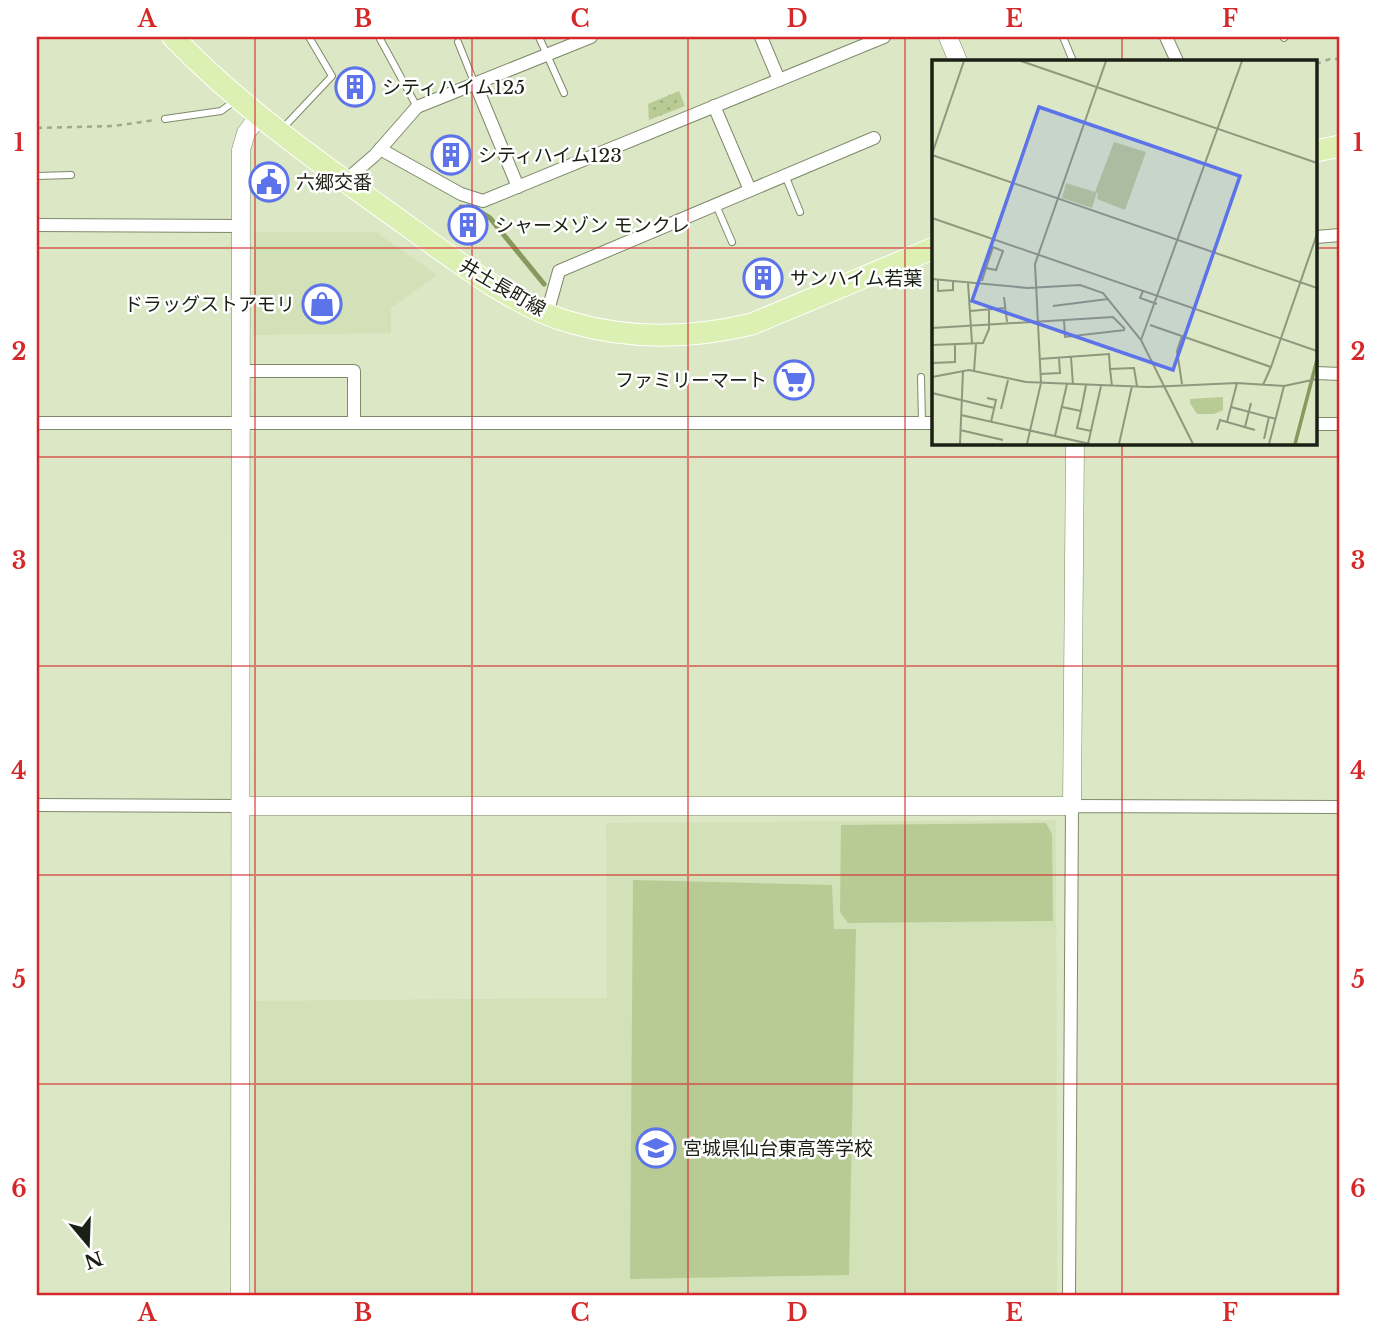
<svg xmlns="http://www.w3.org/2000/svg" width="1377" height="1332" viewBox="0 0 1377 1332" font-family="'Libre Baskerville','Noto Sans JP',serif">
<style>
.built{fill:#d2e1b7}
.grass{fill:url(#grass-dots)}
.garden{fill:#b8cb95}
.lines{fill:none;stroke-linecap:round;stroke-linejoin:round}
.stream{stroke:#869a5d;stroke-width:5}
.lane-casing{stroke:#7f8a6b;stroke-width:8}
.street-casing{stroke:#7f8a6b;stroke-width:14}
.secondary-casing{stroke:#7f8a6b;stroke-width:19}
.primary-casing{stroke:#fff;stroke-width:23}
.path{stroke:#9fa98d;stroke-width:2.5;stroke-dasharray:5 5;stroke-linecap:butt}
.lane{stroke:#fff;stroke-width:6}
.street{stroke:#fff;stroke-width:12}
.secondary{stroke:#fff;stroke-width:18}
.primary{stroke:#ddf0b3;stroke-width:21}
.grid{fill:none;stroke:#d62828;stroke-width:2;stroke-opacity:0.55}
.labels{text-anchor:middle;stroke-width:5;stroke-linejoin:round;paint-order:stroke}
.poi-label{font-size:19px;fill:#1c2014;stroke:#fff;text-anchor:start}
.street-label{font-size:19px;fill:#1c2014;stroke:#fff}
.inset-river{fill:none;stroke:#869a5d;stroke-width:3.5}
.inset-road{fill:none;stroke:#8f977e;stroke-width:2}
.view{fill:#5d73e9;fill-opacity:0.15;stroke:#5d73e9;stroke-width:3.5}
.inset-edge{fill:none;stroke:#1c2014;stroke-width:3.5}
.neatline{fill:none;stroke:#d62828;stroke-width:2.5}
.grid-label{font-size:23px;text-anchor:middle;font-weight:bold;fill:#d62828}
</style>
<defs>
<pattern id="grass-dots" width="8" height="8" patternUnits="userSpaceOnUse" patternTransform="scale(1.75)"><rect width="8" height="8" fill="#b8cb95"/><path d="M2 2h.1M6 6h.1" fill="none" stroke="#9eae80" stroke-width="1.8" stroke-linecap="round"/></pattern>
</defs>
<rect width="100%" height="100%" fill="#dbe7c5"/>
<g class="built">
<path d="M 255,232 L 376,232 L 437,275 L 391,308 L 391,333 L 253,335 Z"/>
<path d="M 1056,820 L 1057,1295 L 255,1295 L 254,1001 L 607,998 L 606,823 Z"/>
</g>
<path class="grass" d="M 679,91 L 685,106 L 649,120 L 648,104 Z"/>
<g class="garden">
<path d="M 1046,823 L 1052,834 L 1053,921 L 848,923 L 840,912 L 841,825 Z"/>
<path d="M 633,880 L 832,885 L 834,929 L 856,929 L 849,1275 L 630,1279 Z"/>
</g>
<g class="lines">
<path class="stream" d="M 461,207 L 477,210 L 490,218 L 544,284"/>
<g class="lane-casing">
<g id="lane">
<path d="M 379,37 L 417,107"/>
<path d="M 539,37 L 564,93"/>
<path d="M 1063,37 L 1073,61"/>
<path d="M 1283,37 L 1284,38"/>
<path d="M 458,42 L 474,82"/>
<path d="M 165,119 L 221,111 L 236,100"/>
<path d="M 283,128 L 332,76 L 309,37"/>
<path d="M 785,175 L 800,212"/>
<path d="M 37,176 L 71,175"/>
<path d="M 716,205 L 732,242"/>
<path d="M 921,377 L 922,423"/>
</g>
</g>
<g class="street-casing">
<g id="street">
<path d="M 761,37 L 779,80"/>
<path d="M 1166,37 L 1177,61"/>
<path d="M 475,83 L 518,187"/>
<path d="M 714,106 L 750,190"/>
<path d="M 380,149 L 461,194 L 483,201 L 884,37"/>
<path d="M 345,181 L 375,155 L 417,107 L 591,37"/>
<path d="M 37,225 L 241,226"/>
<path d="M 1316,237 L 1340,235"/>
<path d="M 547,314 L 559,271 L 874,138"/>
<path d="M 241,371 L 354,371 L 354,423"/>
<path d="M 1316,373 L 1340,374"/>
<path d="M 37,423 L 934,423"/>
<path d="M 1316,424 L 1340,424"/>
<path d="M 37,805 L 240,806"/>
<path d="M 1069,1295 L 1072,806 L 1340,807"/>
</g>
</g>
<g class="secondary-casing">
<g id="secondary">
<path d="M 948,37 L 958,61"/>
<path d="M 240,806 L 1072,806 L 1075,443"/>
<path d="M 240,1295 L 241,150 L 246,133 L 259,116"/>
</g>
</g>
<g class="primary-casing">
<g id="primary">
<path d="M 173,37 C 243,110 327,168 409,227 C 455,260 514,306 569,322 C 630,340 690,339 752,324 L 934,248"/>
<path d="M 1316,151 L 1340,146"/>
</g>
</g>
<g class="path">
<path d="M 1316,64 L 1330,59 L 1340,59"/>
<path d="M 37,128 L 114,126 L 155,120"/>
</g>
<use href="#lane" class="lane"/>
<use href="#street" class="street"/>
<use href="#secondary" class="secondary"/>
<use href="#primary" class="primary"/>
</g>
<path class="grid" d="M 255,37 L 255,1295M 472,37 L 472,1295M 688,37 L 688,1295M 905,37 L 905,1295M 1122,37 L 1122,61M 37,248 L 934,248M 1316,248 L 1340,248M 1122,443 L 1122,1295M 37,457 L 1340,457M 37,666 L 1340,666M 37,875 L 1340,875M 37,1084 L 1340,1084"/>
<defs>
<g id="building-ring" transform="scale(2.0125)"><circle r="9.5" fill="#fff" stroke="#5d73e9" stroke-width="1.5"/><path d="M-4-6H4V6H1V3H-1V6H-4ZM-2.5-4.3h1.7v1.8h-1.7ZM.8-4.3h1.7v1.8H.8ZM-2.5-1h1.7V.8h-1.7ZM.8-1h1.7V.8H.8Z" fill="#5d73e9"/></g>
<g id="civic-ring" transform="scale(2.0125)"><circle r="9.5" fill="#fff" stroke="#5d73e9" stroke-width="1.5"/><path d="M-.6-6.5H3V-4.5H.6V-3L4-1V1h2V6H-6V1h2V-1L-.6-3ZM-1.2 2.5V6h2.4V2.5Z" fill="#5d73e9"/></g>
<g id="shop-ring" transform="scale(2.0125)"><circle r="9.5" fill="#fff" stroke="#5d73e9" stroke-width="1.5"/><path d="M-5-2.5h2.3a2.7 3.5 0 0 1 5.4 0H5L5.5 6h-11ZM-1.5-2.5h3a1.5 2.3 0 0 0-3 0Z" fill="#5d73e9"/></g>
<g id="supermarket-ring" transform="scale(2.0125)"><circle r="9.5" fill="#fff" stroke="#5d73e9" stroke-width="1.5"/><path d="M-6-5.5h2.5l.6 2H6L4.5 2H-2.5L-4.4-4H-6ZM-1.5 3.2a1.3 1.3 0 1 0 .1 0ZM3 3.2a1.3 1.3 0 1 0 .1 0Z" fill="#5d73e9"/></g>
<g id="school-ring" transform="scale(2.0125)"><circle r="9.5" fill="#fff" stroke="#5d73e9" stroke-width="1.5"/><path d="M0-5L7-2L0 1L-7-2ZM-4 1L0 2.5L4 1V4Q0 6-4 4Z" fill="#5d73e9"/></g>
</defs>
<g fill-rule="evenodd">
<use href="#building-ring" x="355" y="87"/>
<use href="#building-ring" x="451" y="155"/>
<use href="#civic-ring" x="269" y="182"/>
<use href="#building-ring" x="468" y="225"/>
<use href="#building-ring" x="763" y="278"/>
<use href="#shop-ring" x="322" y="304"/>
<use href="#supermarket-ring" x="794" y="380"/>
<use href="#school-ring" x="656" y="1148"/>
</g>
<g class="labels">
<g class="poi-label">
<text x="382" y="94">シティハイム125</text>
<text x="478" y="162">シティハイム123</text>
<text x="296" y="189">六郷交番</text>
<text x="495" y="232">シャーメゾン モンクレ</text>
<text x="790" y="285">サンハイム若葉</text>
<text x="295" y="311" text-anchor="end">ドラッグストアモリ</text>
<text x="767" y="387" text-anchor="end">ファミリーマート</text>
<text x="683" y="1155">宮城県仙台東高等学校</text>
</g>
<g class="street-label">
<text transform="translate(503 287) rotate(30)" y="7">井土長町線</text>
</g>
</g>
<g transform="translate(932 60)">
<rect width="385" height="385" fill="#dbe7c5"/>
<path d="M 182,82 L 214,92 L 193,150 L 165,139 L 166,133 L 165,132 L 160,148 L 130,138 L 134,123 L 163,132 ZM 291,337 L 291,350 L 282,354 L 265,354 L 258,343 L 258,339 Z" fill="#b8cb95"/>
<path class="inset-river" d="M 363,384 L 385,300"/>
<path class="inset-road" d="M 89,1 L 385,103M 0,94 L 32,1M 0,95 L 385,228M 0,158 L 385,291M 0,219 L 96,228 L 148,225 L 171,233 L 209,280 L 261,384M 6,220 L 6,231 L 21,230 L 21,220M 50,221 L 54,208 L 61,187 L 71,191 L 64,210 L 54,208M 36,223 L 40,283M 211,231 L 208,238 L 225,244M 72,237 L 75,262M 121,246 L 176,239M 38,251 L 73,248M 132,260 L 133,277 L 193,270M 218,265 L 339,307 L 331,325M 0,268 L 181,257 L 193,269M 250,276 L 245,291 L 250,324M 209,280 L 310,1M 0,285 L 51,283 L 57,269 L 57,250M 139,297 L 141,325M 107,299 L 177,294 L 178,309M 0,303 L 23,302 L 23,283M 339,307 L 385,174M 42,312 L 44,283M 108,314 L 128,313 L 127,298M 0,317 L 37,310 L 94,322 L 217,327 L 305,323 L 352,326 L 385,319M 180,326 L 178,309 L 202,308 L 205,326M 0,333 L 62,348M 55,338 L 64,340 L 59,362M 130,347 L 149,351 L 154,325M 299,347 L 344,359M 69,349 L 76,320M 149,351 L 145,368 L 159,371M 29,355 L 158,384M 295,362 L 305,323M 313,367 L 319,343M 28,370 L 71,380M 285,370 L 288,360 L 323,370M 123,376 L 135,324M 332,379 L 337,357M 28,384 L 31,311M 95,384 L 109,323 L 103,204 L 174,1M 156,384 L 169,326M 187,384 L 200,326M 337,384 L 352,326"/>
<path class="view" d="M 107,47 L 308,116 L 241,310 L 40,241 Z"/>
<rect width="385" height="385" class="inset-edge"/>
</g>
<rect width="1377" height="1332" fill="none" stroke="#ffffff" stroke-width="77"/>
<g transform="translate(88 1244) rotate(161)" stroke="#ffffff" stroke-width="5" paint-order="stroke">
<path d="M0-5L12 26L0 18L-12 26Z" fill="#1c2014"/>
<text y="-10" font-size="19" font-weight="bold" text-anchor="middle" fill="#1c2014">N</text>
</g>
<rect x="38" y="38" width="1300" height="1256" class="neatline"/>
<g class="grid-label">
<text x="147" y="27">A</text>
<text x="363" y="27">B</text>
<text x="580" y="27">C</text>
<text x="797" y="27">D</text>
<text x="1014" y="27">E</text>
<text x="1230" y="27">F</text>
<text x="19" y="151">1</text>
<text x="1358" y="151">1</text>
<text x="19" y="360">2</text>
<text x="1358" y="360">2</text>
<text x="19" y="569">3</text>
<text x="1358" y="569">3</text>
<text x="19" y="779">4</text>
<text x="1358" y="779">4</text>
<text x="19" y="988">5</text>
<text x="1358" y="988">5</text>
<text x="19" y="1197">6</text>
<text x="1358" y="1197">6</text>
<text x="147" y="1321">A</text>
<text x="363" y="1321">B</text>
<text x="580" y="1321">C</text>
<text x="797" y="1321">D</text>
<text x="1014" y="1321">E</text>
<text x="1230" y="1321">F</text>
</g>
</svg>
